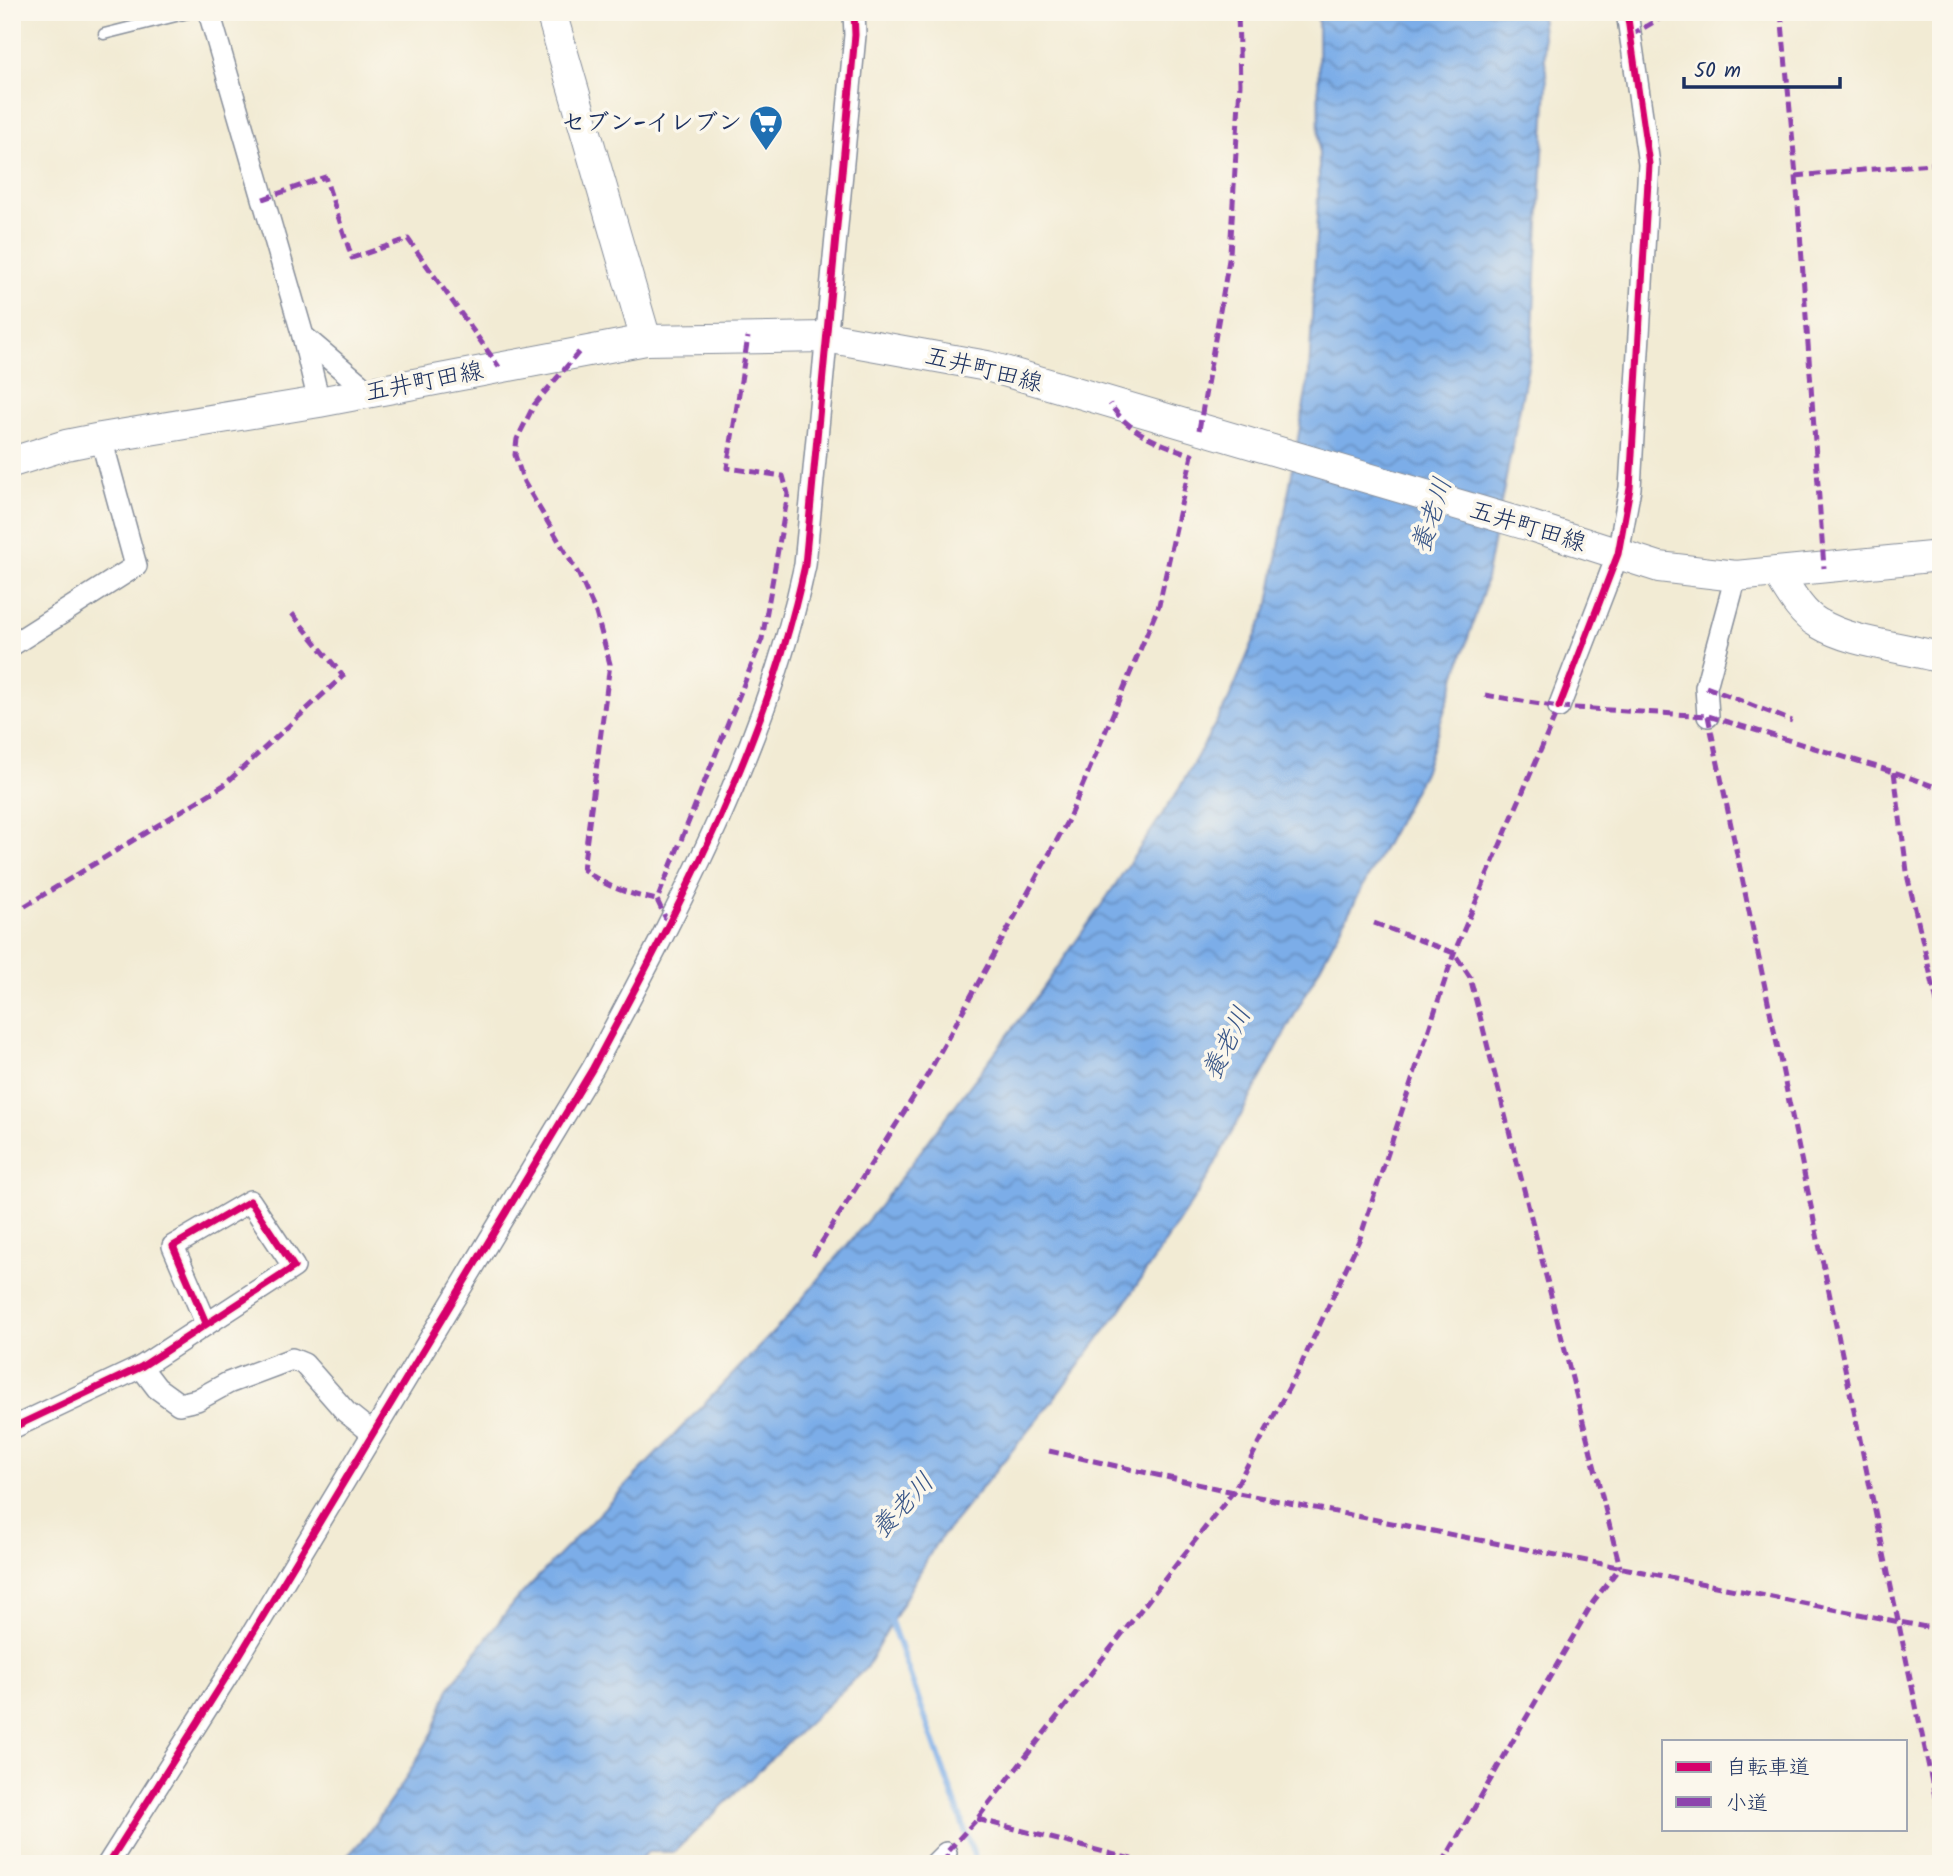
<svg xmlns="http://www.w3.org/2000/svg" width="1953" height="1876" viewBox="0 0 1953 1876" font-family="Kalam,'Klee One',sans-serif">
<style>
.water{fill:url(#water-waves);stroke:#4c6ea3;stroke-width:2}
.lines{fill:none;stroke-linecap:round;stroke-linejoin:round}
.stream{stroke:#7cade8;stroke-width:6}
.lane-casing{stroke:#868d99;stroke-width:13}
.street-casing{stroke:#868d99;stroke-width:24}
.secondary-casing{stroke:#868d99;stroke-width:32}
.lane{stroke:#fff;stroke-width:10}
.street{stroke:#fff;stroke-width:21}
.secondary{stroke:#fff;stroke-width:30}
.quiet{stroke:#8e44ad;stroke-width:5;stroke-dasharray:10 5;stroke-linecap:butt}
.cycleway-casing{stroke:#fbf7ec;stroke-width:11}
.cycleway{stroke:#d6006c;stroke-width:7}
.labels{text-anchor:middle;stroke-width:7;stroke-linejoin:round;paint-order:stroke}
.poi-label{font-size:24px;font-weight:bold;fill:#1b2f5e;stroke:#fbf7ec;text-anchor:end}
.street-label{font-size:24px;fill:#1b2f5e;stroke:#fbf7ec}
.water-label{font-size:26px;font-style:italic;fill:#385587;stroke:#fbf7ec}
</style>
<defs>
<pattern id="water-waves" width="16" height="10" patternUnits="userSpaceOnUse" patternTransform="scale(1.75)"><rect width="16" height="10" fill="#7cade8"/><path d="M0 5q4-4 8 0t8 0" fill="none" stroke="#658dbf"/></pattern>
</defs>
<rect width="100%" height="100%" fill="#fbf7ec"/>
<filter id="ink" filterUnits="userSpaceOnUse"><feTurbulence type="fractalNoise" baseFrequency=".0143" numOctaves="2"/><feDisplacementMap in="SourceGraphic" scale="14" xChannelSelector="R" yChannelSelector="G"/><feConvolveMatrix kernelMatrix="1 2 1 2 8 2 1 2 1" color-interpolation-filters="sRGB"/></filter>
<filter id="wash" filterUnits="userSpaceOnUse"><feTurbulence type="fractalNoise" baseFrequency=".00686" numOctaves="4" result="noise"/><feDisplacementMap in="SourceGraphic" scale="28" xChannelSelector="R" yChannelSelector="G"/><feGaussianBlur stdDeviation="1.57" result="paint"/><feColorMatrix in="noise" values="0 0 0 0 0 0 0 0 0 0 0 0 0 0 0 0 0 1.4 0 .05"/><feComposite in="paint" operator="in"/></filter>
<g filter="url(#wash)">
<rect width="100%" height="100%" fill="#f2ebd4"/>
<path class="water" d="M 1318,12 L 1541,12 L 1547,84 L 1532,346 L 1484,589 L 1425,770 L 1207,1179 L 1121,1309 L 1050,1404 L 935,1545 L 866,1668 L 674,1852 L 648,1852 L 634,1864 L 340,1864 L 366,1836 L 403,1783 L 433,1732 L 449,1688 L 514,1602 L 783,1322 L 878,1208 L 1041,991 L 1107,897 L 1179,789 L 1229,699 L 1269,604 L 1309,375 L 1319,177 Z"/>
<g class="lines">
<path class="stream" d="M 889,1616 L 977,1864"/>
</g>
</g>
<g filter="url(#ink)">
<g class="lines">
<g class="lane-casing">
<path id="lane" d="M 104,34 L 192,12"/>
</g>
<g class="street-casing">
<g id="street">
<path d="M 209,12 L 303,336 L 368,391"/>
<path d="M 303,336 L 319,402"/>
<path d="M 12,645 L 136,566 L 101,438"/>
<path d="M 1559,707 L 1618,554 L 1630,488 L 1649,164 L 1627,12"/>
<path d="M 1708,716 L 1706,687 L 1736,576"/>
<path d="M 141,1367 L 157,1388 L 179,1404 L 197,1400 L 228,1383 L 292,1359 L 304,1364 L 346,1412 L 371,1432"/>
<path d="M 12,1428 L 141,1367 L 294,1267 L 250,1201 L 173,1246 L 206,1323"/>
<path d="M 108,1864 L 227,1676 L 593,1068 C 679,907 767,744 805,565 L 855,35 L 854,12"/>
<path d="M 935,1864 L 946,1853"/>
</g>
</g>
<g class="secondary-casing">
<g id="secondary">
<path d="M 551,12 L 646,340"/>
<path d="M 12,462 L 66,445 L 101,438 L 319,402 L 646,340 L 826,337 L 987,366 L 1531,526 L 1659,567 L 1736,576 L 1941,556"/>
<path d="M 1777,572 C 1788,589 1800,613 1818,623 C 1853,644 1902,646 1941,658"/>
</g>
</g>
<use href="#lane" class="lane"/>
<use href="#street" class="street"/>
<use href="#secondary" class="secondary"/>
<g class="quiet">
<path d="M 1781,12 L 1796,176 L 1824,568"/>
<path d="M 1631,35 L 1671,12"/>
<path d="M 1796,176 L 1941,163"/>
<path d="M 263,199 L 325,177 L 352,258 L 408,239 L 499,367"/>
<path d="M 579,352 L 534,405 L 517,439 L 515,455 L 524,482 L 579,575 L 596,613 L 610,664 L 583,869 C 606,887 628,894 657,900"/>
<path d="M 1199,430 L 1230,254 L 1240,84 L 1238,12"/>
<path d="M 1706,687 L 1792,721"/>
<path d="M 1485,695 L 1559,707 L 1708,716 L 1894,772 L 1941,789"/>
<path d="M 1708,716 L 1941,1825"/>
<path d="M 1894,772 L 1908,879 L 1941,1019"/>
<path d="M 12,914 L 224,785 L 343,676 L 290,611"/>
<path d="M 668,923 L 657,900 L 762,639 L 788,494 L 783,476 L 727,468 L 748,337"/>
<path d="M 1374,923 L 1454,953 L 1470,977 L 1620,1567"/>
<path d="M 813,1256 L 928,1074 L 1068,820 L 1159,605 L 1192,455 C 1159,443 1130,434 1110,404"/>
<path d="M 1941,1413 L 1938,1425 L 1941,1448"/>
<path d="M 1049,1451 L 1233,1492 L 1941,1630"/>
<path d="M 977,1819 L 1151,1864"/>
<path d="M 950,1864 L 946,1853 L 977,1819 L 1233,1492 L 1300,1367 L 1360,1238 L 1454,953 L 1559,707"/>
<path d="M 1442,1864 L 1593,1602 L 1620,1567"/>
</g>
<g class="cycleway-casing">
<g id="cycleway">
<path d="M 1559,707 L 1618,554 L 1630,488 L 1649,164 L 1627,12"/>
<path d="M 12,1428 L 141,1367 L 294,1267 L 250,1201 L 173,1246 L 206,1323"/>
<path d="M 108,1864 L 227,1676 L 593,1068 C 679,907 767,744 805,565 L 855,35 L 854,12"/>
</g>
</g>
<use href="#cycleway" class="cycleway"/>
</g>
</g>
<defs>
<g id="supermarket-pin" transform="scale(1.75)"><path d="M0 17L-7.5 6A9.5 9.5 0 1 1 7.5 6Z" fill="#1f6fb2" stroke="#fbf7ec"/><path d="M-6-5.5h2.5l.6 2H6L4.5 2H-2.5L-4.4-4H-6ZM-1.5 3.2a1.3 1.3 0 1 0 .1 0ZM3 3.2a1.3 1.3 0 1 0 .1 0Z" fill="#fff"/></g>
</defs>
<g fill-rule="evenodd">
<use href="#supermarket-pin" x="766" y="122"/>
</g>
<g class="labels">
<g class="poi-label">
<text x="742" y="130">セブン-イレブン</text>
</g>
<g class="street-label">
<text transform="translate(984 369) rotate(14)" y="8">五井町田線</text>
<text transform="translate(424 381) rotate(-11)" y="8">五井町田線</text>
<text transform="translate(1528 526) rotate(17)" y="8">五井町田線</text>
</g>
<g class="water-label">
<text transform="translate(1431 515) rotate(-72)" y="9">養老川</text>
<text transform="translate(1226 1043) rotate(-64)" y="9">養老川</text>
<text transform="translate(902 1505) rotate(-47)" y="9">養老川</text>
</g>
</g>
<rect width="1953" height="1876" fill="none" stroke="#fbf7ec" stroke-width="42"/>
<rect x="1662" y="1740" width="245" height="91" fill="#fbf7ec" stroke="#a1a7b3" stroke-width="2"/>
<rect x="1676" y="1762" width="35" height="10" fill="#d6006c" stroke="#a1a7b3" stroke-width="2"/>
<text x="1726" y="1774" font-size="21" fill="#1b2f5e">自転車道</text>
<rect x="1676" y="1797" width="35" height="10" fill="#8e44ad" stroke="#a1a7b3" stroke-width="2"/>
<text x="1726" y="1810" font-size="21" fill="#1b2f5e">小道</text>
<path d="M1684 77v10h156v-10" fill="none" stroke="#1b2f5e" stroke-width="3.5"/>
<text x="1694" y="77" font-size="21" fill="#1b2f5e" stroke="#fbf7ec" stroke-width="5" paint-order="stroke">50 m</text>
</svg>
